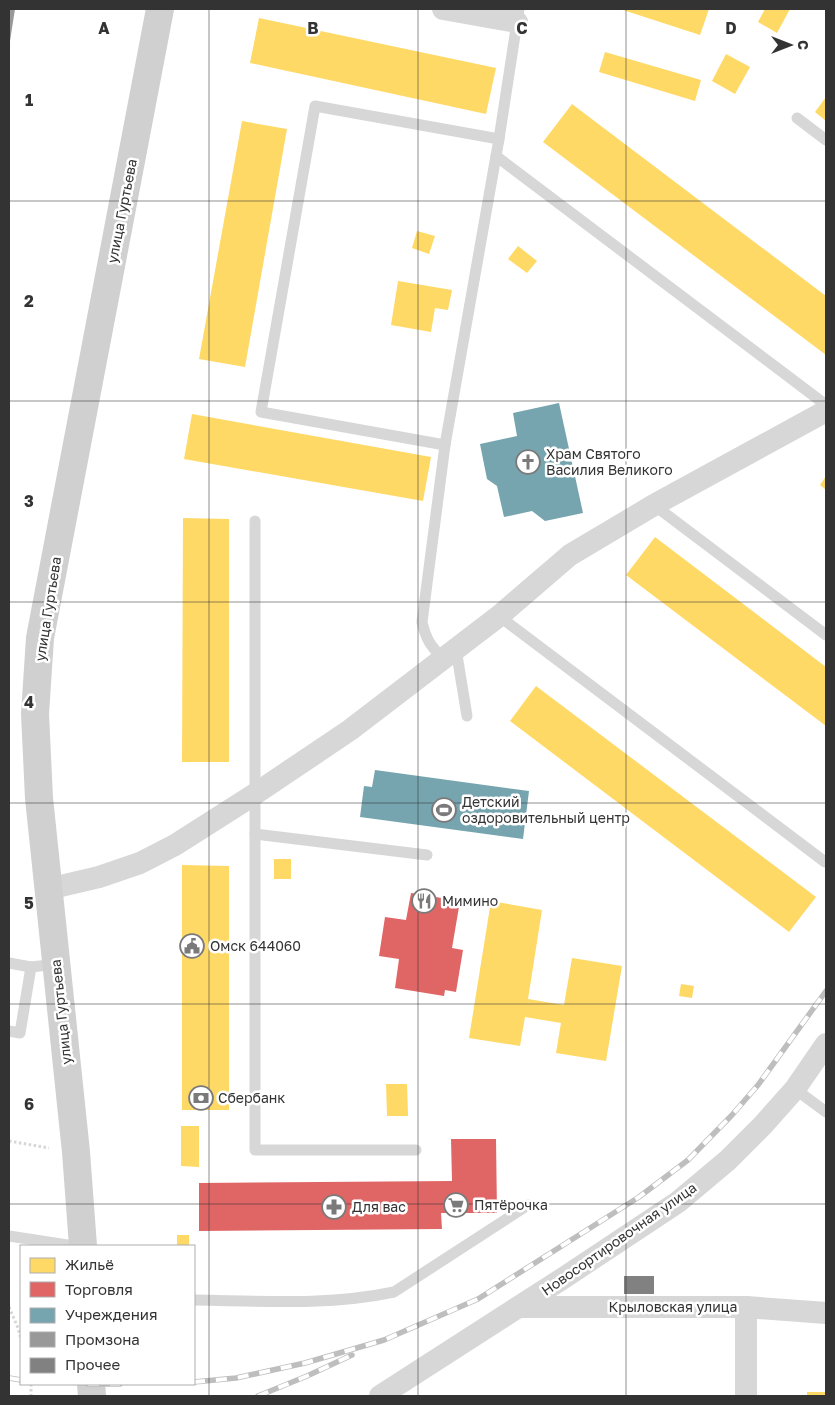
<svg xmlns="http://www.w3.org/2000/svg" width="835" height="1405" viewBox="0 0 835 1405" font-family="'Golos Text',sans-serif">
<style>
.homes{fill:#ffd966}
.shops{fill:#e06666}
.public{fill:#76a5af}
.industry{fill:#999}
.building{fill:#818181}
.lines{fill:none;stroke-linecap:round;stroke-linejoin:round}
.path{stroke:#d6d6d6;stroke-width:3;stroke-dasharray:2.5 2.5;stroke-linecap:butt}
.service{stroke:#d7d7d7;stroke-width:11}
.minor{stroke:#d7d7d7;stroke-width:22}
.secondary{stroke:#d0d0d0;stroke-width:28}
.rail-casing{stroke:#bebebe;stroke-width:5.5}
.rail{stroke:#fff;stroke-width:4;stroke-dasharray:11;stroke-linecap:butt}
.grid{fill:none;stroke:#333;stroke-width:1;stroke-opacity:0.55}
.labels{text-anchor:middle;stroke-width:5;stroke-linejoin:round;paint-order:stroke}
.street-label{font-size:14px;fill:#333;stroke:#fff}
.poi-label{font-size:14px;fill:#333;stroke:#fff;text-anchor:start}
.grid-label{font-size:16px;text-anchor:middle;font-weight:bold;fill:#333;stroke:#fff;stroke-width:5;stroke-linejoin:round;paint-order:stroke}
</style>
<rect width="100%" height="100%" fill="#fff"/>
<g class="homes">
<path d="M 620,9 L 709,9 L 700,35 Z"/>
<path d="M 765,9 L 790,9 L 777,33 L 758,22 Z"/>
<path d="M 259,18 L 496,68 L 486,114 L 250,63 Z"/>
<path d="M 605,52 L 701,80 L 695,101 L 599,72 Z"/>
<path d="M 726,54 L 750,67 L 735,94 L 712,81 Z"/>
<path d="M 826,97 L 826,121 L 815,112 Z"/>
<path d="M 572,104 L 826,296 L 826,355 L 543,142 Z"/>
<path d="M 242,121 L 287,129 L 245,367 L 199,359 Z"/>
<path d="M 417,231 L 435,236 L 429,254 L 412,248 Z"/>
<path d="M 518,246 L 537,261 L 527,273 L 508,259 Z"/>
<path d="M 398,281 L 452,290 L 448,310 L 435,308 L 431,332 L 391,325 Z"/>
<path d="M 192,414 L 431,457 L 423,501 L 184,459 Z"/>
<path d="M 826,476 L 826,490 L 820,485 Z"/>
<path d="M 183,518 L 229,519 L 229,762 L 182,762 Z"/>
<path d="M 655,537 L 826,667 L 826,726 L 626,575 Z"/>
<path d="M 536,686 L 816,897 L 789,932 L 510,721 Z"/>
<rect x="274" y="859" width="17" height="20"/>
<path d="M 182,865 L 229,866 L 229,1110 L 182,1110 Z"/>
<path d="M 491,901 L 542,910 L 528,999 L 564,1005 L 572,958 L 622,966 L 606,1061 L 556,1053 L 561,1023 L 525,1017 L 520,1046 L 469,1038 Z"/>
<path d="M 681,984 L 694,986 L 692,998 L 679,996 Z"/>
<path d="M 386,1084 L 407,1084 L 408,1116 L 387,1116 Z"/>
<path d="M 181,1126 L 199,1126 L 199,1167 L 181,1166 Z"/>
<rect x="177" y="1235" width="12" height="11"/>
<rect x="807" y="1392" width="19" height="4"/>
</g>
<g class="shops">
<path d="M 411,893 L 460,901 L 452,948 L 463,950 L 456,992 L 445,990 L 444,996 L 395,988 L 399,959 L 379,956 L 385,917 L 406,920 Z"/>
<path d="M 451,1139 L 496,1139 L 497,1213 L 441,1213 L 442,1229 L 199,1231 L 199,1183 L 452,1181 Z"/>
</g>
<g class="public">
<path d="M 559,403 L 583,513 L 545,521 L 532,511 L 504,517 L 497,486 L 487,479 L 480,444 L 517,436 L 513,413 Z"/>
<path d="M 375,770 L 529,791 L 523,839 L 360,817 L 364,786 L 372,787 Z"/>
</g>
<path class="industry" d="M 9,9 L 15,9 L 10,41 L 9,41 Z"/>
<rect class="building" x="624" y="1276" width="30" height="18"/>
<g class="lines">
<g class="path">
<path d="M 9,1141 L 49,1148"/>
<path d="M 9,1307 L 18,1328 L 21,1339"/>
<path d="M 31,1384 L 31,1396"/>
</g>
<g class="service">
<path d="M 797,118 L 826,140"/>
<path d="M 496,156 L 826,405"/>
<path d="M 445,445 L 261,412 L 315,106 L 499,139"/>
<path d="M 654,505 L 826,635"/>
<path d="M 255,521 L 255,1150 L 416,1150"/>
<path d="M 499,616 L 825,862"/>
<path d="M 456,649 L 467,716"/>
<path d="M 443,659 C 431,646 426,640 422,622 L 445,445 L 499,139 L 519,9"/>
<path d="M 255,834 L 427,855"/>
<path d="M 9,963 L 31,967 L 57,964"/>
<path d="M 9,1031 L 20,1033 L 31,967"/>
<path d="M 795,1089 L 826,1112"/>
<path d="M 9,1236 L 74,1246"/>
<path d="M 194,1300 C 260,1301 328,1306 394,1292 L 528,1205"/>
</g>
<g class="minor">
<path d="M 443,9 L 517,22"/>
<path d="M 48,889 L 99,877 L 140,863 L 175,845 L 255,794 L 350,730 L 499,616 L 570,555 L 654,505 L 826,411"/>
<path d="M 519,1307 L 746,1307 L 826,1313"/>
<path d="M 746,1307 L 746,1396"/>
<path d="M 380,1396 L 565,1277 L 678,1202 L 728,1160 L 763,1125 L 795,1089 L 826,1044"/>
</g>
<g class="secondary">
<path d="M 83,1246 L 76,1152 L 39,798 L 35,714 L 40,638 L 160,9"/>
<path d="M 91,1384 L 92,1396"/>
</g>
<g class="rail-casing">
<g id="rail">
<path d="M 9,1378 L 21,1380"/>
<path d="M 194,1382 L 236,1378 L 305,1363 L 384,1340 L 478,1299 L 639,1197 L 688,1160 L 732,1115 L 758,1085 L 826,991"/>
<path d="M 88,1384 L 120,1384"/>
<path d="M 258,1396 L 307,1376 L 352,1355"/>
</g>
</g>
<use href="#rail" class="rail"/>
</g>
<path class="grid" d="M 209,9 L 209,1396M 418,9 L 418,1396M 626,9 L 626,1396M 9,201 L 826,201M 9,401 L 826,401M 9,602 L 826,602M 9,803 L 826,803M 9,1004 L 826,1004M 9,1204 L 826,1204"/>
<defs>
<g id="church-ring" transform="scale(1.25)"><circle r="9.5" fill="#fff" stroke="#7a7a7a" stroke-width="1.5"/><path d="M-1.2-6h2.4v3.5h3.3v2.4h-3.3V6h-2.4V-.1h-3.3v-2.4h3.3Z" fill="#7a7a7a"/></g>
<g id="stadium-ring" transform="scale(1.25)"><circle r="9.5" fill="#fff" stroke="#7a7a7a" stroke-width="1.5"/><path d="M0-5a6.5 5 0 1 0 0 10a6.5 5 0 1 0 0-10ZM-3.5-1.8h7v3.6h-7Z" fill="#7a7a7a"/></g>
<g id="restaurant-ring" transform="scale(1.25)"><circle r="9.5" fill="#fff" stroke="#7a7a7a" stroke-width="1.5"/><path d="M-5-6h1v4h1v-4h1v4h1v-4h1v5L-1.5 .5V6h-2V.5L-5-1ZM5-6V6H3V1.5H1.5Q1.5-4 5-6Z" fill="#7a7a7a"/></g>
<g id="civic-ring" transform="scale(1.25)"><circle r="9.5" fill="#fff" stroke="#7a7a7a" stroke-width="1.5"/><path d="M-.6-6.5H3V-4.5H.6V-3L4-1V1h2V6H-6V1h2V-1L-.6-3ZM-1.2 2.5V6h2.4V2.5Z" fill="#7a7a7a"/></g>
<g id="bank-ring" transform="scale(1.25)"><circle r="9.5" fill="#fff" stroke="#7a7a7a" stroke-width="1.5"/><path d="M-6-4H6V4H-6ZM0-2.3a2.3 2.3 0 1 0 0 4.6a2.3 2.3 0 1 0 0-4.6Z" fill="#7a7a7a"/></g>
<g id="supermarket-ring" transform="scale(1.25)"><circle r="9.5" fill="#fff" stroke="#7a7a7a" stroke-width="1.5"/><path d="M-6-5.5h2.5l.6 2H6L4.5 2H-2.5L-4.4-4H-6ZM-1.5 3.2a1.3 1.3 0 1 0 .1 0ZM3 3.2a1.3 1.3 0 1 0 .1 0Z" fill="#7a7a7a"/></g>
<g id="pharmacy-ring" transform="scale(1.25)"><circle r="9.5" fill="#fff" stroke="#7a7a7a" stroke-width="1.5"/><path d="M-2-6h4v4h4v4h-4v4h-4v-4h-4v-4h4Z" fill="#7a7a7a"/></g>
</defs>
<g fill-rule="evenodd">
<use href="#church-ring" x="528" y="462"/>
<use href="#stadium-ring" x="444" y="810"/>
<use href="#restaurant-ring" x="424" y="901"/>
<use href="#civic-ring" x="192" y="946"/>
<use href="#bank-ring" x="201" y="1098"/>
<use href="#supermarket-ring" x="456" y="1205"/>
<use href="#pharmacy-ring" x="334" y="1207"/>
</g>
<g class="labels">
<g class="street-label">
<text transform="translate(122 211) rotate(-79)" y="5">улица Гуртьева</text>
<text transform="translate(48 609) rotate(-81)" y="5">улица Гуртьева</text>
<text transform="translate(61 1012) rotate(-96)" y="5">улица Гуртьева</text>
<text transform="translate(619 1239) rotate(-35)" y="5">Новосортировочная улица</text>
<text x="673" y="1312">Крыловская улица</text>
</g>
<g class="poi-label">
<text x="546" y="459">Храм Святого<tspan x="546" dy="16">Василия Великого</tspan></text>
<text x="462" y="807">Детский<tspan x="462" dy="16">оздоровительный центр</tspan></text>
<text x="442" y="906">Мимино</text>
<text x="210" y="951">Омск 644060</text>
<text x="218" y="1103">Сбербанк</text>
<text x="474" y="1210">Пятёрочка</text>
<text x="352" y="1212">Для вас</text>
</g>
</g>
<g class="grid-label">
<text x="104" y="34">A</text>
<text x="313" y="34">B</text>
<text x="522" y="34">C</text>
<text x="731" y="34">D</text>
<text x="29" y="106">1</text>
<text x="29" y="307">2</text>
<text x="29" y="507">3</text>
<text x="29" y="708">4</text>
<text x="29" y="909">5</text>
<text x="29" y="1110">6</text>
</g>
<rect width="835" height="1405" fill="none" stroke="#333333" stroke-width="20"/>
<rect x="20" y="1245" width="175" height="140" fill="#ffffff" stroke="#adadad"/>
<rect x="30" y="1258" width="25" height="15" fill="#ffd966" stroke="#adadad"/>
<text x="65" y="1270" font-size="15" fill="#333333">Жильё</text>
<rect x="30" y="1282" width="25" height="15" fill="#e06666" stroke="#adadad"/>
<text x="65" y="1295" font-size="15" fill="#333333">Торговля</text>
<rect x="30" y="1308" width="25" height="15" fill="#76a5af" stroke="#adadad"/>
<text x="65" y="1320" font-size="15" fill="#333333">Учреждения</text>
<rect x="30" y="1332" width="25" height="15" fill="#999999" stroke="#adadad"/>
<text x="65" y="1345" font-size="15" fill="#333333">Промзона</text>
<rect x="30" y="1358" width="25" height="15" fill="#818181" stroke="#adadad"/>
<text x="65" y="1370" font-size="15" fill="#333333">Прочее</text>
<g transform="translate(790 45) rotate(90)" stroke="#ffffff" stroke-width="4" paint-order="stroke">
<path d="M0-4L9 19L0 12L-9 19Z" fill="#333333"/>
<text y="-8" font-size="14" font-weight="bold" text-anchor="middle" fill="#333333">С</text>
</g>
</svg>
